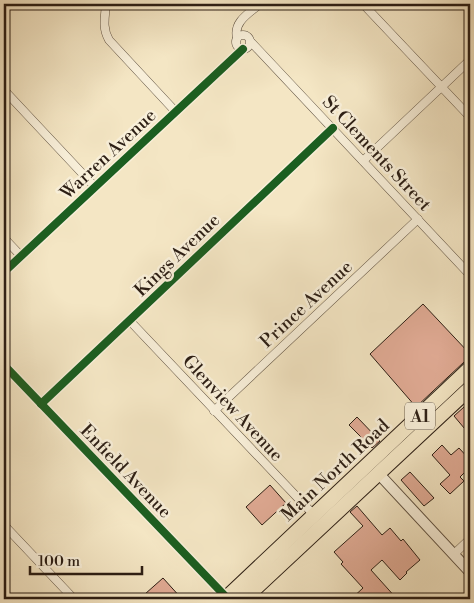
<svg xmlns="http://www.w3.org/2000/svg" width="474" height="603" viewBox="0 0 474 603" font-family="'Libre Bodoni',serif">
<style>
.building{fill:#e1ab95;stroke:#2c1e14}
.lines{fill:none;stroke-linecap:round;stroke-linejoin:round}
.minor-casing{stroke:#5e5040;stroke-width:9}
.tertiary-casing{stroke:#5e5040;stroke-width:12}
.trunk-casing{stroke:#2c1e14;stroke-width:16}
.minor{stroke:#f8efd9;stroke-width:8}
.tertiary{stroke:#f8efd9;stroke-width:10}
.trunk{stroke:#f4e6c4;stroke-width:14}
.cycleway-casing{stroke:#f8efd9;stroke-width:11}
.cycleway{stroke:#1b5e20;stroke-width:8}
.labels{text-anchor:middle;stroke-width:5;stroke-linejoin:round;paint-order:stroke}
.shield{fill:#f8efd9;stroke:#695d4f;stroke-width:1}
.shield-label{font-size:16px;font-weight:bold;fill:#2c1e14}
.street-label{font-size:18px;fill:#2c1e14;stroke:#f8efd9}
</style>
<rect width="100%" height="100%" fill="#f4e6c4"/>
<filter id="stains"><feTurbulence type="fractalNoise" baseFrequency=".004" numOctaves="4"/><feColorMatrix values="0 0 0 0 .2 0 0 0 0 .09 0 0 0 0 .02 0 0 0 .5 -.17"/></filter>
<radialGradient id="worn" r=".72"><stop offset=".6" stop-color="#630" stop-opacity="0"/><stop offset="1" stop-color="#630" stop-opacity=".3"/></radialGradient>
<g class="building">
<path d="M 423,304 L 470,354 L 470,359 L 464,362 L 416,407 L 370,354 Z"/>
<path d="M 464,407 L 470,414 L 470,435 L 454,416 Z"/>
<path d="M 357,417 L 380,441 L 372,448 L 349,425 Z"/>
<path d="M 442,445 L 451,455 L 459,448 L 470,460 L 470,467 L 460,477 L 464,481 L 450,494 L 440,484 L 450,475 L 432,455 Z"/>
<path d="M 410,472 L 434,498 L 424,506 L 401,480 Z"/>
<path d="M 270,485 L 286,503 L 262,525 L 246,507 Z"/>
<path d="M 357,506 L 382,535 L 390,528 L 401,541 L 403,539 L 420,560 L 406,572 L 407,573 L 400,580 L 382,560 L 371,570 L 397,599 L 351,599 L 363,588 L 341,564 L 343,562 L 334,552 L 363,526 L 350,512 Z"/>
<path d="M 163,578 L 182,599 L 144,599 L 147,596 L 145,594 Z"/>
</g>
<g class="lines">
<g class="minor-casing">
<g id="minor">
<path d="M 106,4 C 105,17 102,28 109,40 L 175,111"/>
<path d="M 363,4 L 470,117"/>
<circle cx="243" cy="42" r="7"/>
<path d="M 237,38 C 233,22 249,13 260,4"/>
<path d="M 251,42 L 470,275"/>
<path d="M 4,90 L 95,187"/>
<path d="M 363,161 L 470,60"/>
<path d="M 4,238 L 21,256"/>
<path d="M 4,272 L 243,49"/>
<path d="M 130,321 L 314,515"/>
<path d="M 4,365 L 227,598"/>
<path d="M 41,404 L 333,128"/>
<path d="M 214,411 L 418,219"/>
<path d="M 4,525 L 74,599"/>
<path d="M 454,554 L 470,539"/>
</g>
</g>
<g class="tertiary-casing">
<path id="tertiary" d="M 379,474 L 470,572"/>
</g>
<g class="trunk-casing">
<g id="trunk">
<path d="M 225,599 L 470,368"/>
<path d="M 244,599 L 470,388"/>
</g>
</g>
<use href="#minor" class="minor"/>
<use href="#tertiary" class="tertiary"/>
<use href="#trunk" class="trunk"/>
<g class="cycleway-casing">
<g id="cycleway">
<path d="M 4,272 L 243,49"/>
<path d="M 4,365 L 227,598"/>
<path d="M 41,404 L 333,128"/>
</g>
</g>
<use href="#cycleway" class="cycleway"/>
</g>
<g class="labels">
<rect class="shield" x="405" y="402.5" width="30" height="27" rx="4"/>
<g class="shield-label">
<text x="420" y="422">A1</text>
</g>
<g class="street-label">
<text transform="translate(377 153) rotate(47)" y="6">St Clements Street</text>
<text transform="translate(108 154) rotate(-43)" y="6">Warren Avenue</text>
<text transform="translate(177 255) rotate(-44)" y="6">Kings Avenue</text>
<text transform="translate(306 304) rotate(-43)" y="6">Prince Avenue</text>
<text transform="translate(233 408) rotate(47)" y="6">Glenview Avenue</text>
<text transform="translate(335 470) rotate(-43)" y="6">Main North Road</text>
<text transform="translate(126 471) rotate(46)" y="6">Enfield Avenue</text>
</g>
</g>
<rect width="474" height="603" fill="none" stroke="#f4e6c4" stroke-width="20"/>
<rect x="5" y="5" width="464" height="593" fill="none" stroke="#2c1e14" stroke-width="2.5"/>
<rect x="10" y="10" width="454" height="583" fill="none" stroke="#2c1e14"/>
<path d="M30 566v8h112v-8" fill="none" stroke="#2c1e14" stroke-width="2.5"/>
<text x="38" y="566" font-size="15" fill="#2c1e14" stroke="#f8efd9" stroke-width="4" paint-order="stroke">100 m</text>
<rect width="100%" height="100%" filter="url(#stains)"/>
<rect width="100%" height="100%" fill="url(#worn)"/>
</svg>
